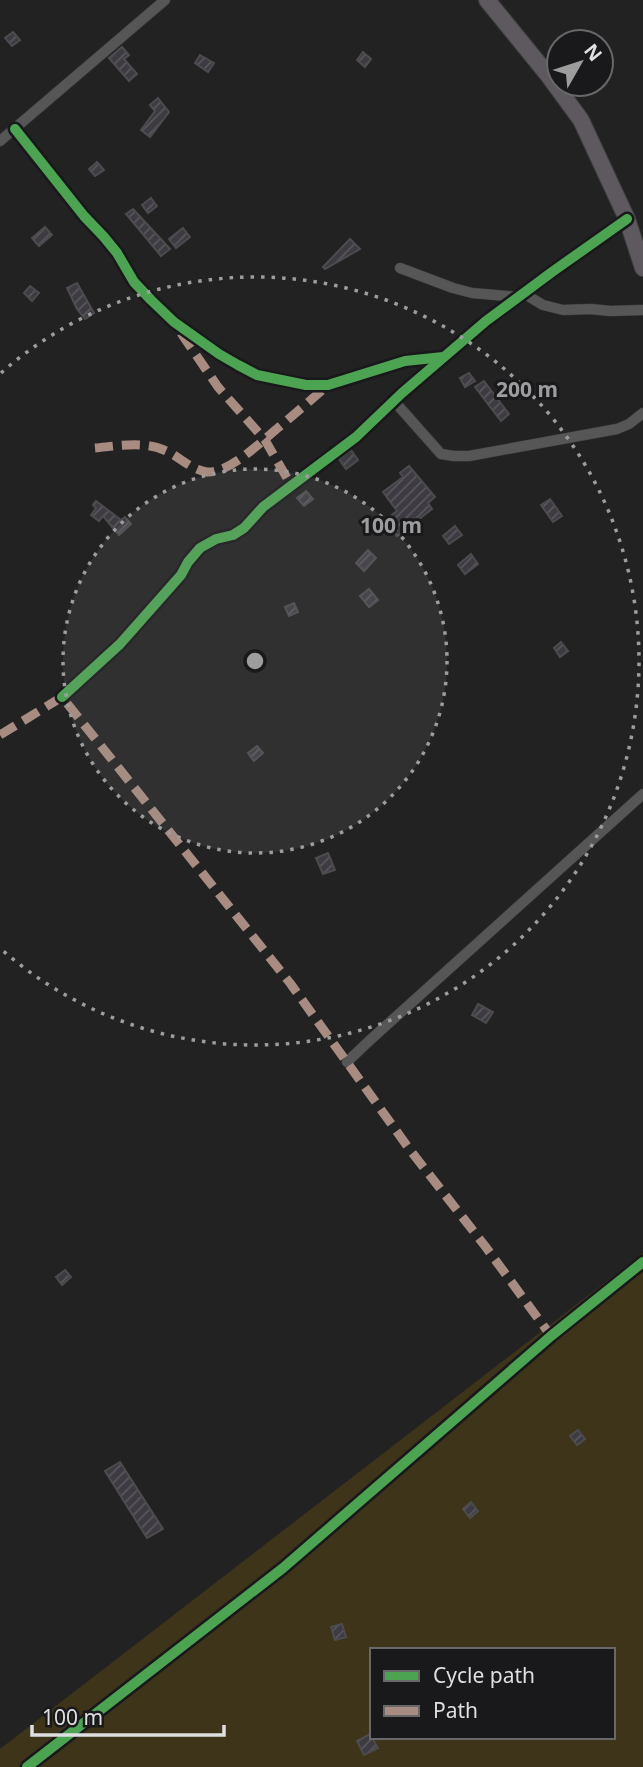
<svg xmlns="http://www.w3.org/2000/svg" width="643" height="1767" viewBox="0 0 643 1767" font-family="'Noto Sans',sans-serif">
<style>
.grass{fill:#3e341a;fill-rule:evenodd}
.building{fill:url(#building-hatch);stroke:#4c4b4d;stroke-width:2}
.lines{fill:none;stroke-linecap:round;stroke-linejoin:round}
.street-casing{stroke:#3e3e3f;stroke-width:11}
.primary-casing{stroke:#3e3e3f;stroke-width:18}
.street{stroke:#565657;stroke-width:10}
.primary{stroke:#5d595f;stroke-width:16}
.quiet{stroke:#a88b81;stroke-width:9;stroke-dasharray:18 9;stroke-linecap:butt}
.cycleway-casing{stroke:#19181b;stroke-width:15}
.cycleway{stroke:#4ca352;stroke-width:10}
.ring{fill:none;stroke:#9d9d9e;stroke-width:3.5;stroke-dasharray:3.5 7}
.centre{fill:#9d9d9e;stroke:#19181b;stroke-width:3.5}
.ring-label{font-size:21px;text-anchor:middle;font-weight:bold;fill:#9d9d9e;stroke:#19181b;stroke-width:6;stroke-linejoin:round;paint-order:stroke}
</style>
<defs>
<pattern id="building-hatch" width="6" height="6" patternUnits="userSpaceOnUse" patternTransform="scale(1.75)"><rect width="6" height="6" fill="#3e3a42"/><path d="M-1 1l2-2M0 6l6-6M5 7l2-2" fill="none" stroke="#59565d"/></pattern>
</defs>
<rect width="100%" height="100%" fill="#232223"/>
<path class="grass" d="M 643,1253 L 643,1767 L 0,1767 L 0,1749 ZM 372,1650 L 613,1650 L 613,1737 L 372,1737 Z"/>
<g class="building">
<path d="M 13,32 L 20,40 L 12,46 L 5,38 Z"/>
<path d="M 122,47 L 129,55 L 124,59 L 137,74 L 129,81 L 109,58 Z"/>
<path d="M 363,52 L 371,59 L 365,67 L 357,60 Z"/>
<path d="M 200,55 L 214,63 L 208,72 L 195,63 Z"/>
<path d="M 158,98 L 169,112 L 150,137 L 141,130 L 155,111 L 150,105 Z"/>
<path d="M 97,162 L 104,170 L 95,176 L 89,169 Z"/>
<path d="M 151,198 L 157,206 L 148,213 L 142,205 Z"/>
<path d="M 133,209 L 170,249 L 161,256 L 126,214 Z"/>
<path d="M 45,227 L 52,235 L 39,246 L 32,238 Z"/>
<path d="M 183,228 L 190,237 L 176,248 L 169,239 Z"/>
<path d="M 350,239 L 360,249 L 325,269 L 323,267 Z"/>
<path d="M 77,283 L 94,313 L 85,319 L 77,309 L 67,288 Z"/>
<path d="M 30,286 L 39,293 L 32,301 L 24,293 Z"/>
<path d="M 469,373 L 475,381 L 465,387 L 460,378 Z"/>
<path d="M 484,381 L 509,414 L 501,421 L 475,387 Z"/>
<path d="M 351,450 L 358,460 L 346,469 L 339,459 Z"/>
<path d="M 409,466 L 435,497 L 428,503 L 432,509 L 397,536 L 389,525 L 393,522 L 389,517 L 397,511 L 383,492 L 403,477 L 400,473 Z"/>
<path d="M 306,491 L 313,499 L 304,506 L 297,498 Z"/>
<path d="M 550,499 L 562,516 L 553,522 L 541,505 Z"/>
<path d="M 96,501 L 121,520 L 125,517 L 131,524 L 119,535 L 103,516 L 99,521 L 91,515 L 96,508 L 93,505 Z"/>
<path d="M 455,526 L 462,535 L 449,544 L 443,536 Z"/>
<path d="M 368,550 L 376,558 L 364,571 L 356,563 Z"/>
<path d="M 471,554 L 478,564 L 465,574 L 458,565 Z"/>
<path d="M 369,589 L 378,600 L 369,607 L 360,596 Z"/>
<path d="M 294,603 L 298,612 L 289,616 L 285,607 Z"/>
<path d="M 561,642 L 568,651 L 560,657 L 554,648 Z"/>
<path d="M 257,746 L 263,753 L 254,761 L 248,753 Z"/>
<path d="M 328,853 L 335,870 L 323,874 L 316,858 Z"/>
<path d="M 478,1004 L 493,1012 L 486,1023 L 472,1015 Z"/>
<path d="M 65,1270 L 71,1277 L 62,1285 L 56,1277 Z"/>
<path d="M 578,1430 L 585,1439 L 577,1445 L 570,1436 Z"/>
<path d="M 120,1462 L 163,1529 L 147,1538 L 105,1471 Z"/>
<path d="M 471,1502 L 478,1511 L 470,1518 L 463,1509 Z"/>
<path d="M 342,1624 L 346,1637 L 335,1640 L 331,1627 Z"/>
<path d="M 370,1734 L 378,1748 L 364,1755 L 357,1741 Z"/>
</g>
<g class="lines">
<g class="street-casing">
<g id="street">
<path d="M 15,129 L 84,216 L 104,237 L 117,253 L 134,282 L 151,300 L 174,322 L 219,354 L 238,365 L 257,375 L 306,385 L 328,385 L 405,361 L 443,357"/>
<path d="M 0,141 L 165,0"/>
<path d="M 400,268 L 453,288 L 472,293 L 518,297"/>
<path d="M 523,293 L 543,305 L 563,310 L 591,309 L 610,311 L 643,310"/>
<path d="M 394,401 L 441,454 L 454,456 L 469,456 L 617,429 L 629,424 L 643,413"/>
<path d="M 62,697 L 120,644 L 181,575 L 188,562 L 200,548 L 216,539 L 233,535 L 244,528 L 263,507 L 356,437 L 402,393 L 486,321 L 552,272 L 627,219"/>
<path d="M 347,1062 L 369,1041 L 643,794"/>
<path d="M 27,1767 L 283,1568 L 551,1336 L 643,1262"/>
</g>
</g>
<g class="primary-casing">
<path id="primary" d="M 487,0 L 548,75 L 581,120 L 627,219 L 643,268"/>
</g>
<use href="#street" class="street"/>
<use href="#primary" class="primary"/>
<g class="quiet">
<path d="M 181,333 L 218,387 L 265,440 L 291,485"/>
<path d="M 95,448 C 117,446 143,441 164,450 C 179,456 191,470 207,472 C 229,474 263,440 279,427 C 296,413 312,399 328,385"/>
<path d="M 0,735 L 62,697 L 290,983 L 410,1150 L 485,1246 L 551,1336"/>
</g>
<g class="cycleway-casing">
<g id="cycleway">
<path d="M 15,129 L 84,216 L 104,237 L 117,253 L 134,282 L 151,300 L 174,322 L 219,354 L 238,365 L 257,375 L 306,385 L 328,385 L 405,361 L 443,357"/>
<path d="M 62,697 L 120,644 L 181,575 L 188,562 L 200,548 L 216,539 L 233,535 L 244,528 L 263,507 L 356,437 L 402,393 L 486,321 L 552,272 L 627,219"/>
<path d="M 27,1767 L 283,1568 L 551,1336 L 643,1262"/>
</g>
</g>
<use href="#cycleway" class="cycleway"/>
</g>
<circle cx="255" cy="661" r="192" fill="#9d9d9e" fill-opacity=".12"/>
<g class="ring">
<circle cx="255" cy="661" r="192"/>
<path d="M1 373A384 384 0 1 1 1 949"/>
</g>
<circle cx="255" cy="661" r="10" class="centre"/>
<g class="ring-label">
<text x="527" y="397">200 m</text>
<text x="391" y="533">100 m</text>
</g>
<rect x="370" y="1648" width="245" height="91" fill="#19181b" stroke="#68686a" stroke-width="2"/>
<rect x="384" y="1671" width="35" height="10" fill="#4ca352" stroke="#68686a" stroke-width="2"/>
<text x="433" y="1683" font-size="21" fill="#dfdfe1">Cycle path</text>
<rect x="384" y="1706" width="35" height="10" fill="#a88b81" stroke="#68686a" stroke-width="2"/>
<text x="433" y="1718" font-size="21" fill="#dfdfe1">Path</text>
<g transform="translate(580 63) rotate(51)"><circle r="33" fill="#19181b" stroke="#68686a" stroke-width="2"/>
<path d="M0-5L12 26L0 18L-12 26Z" fill="#9d9d9e"/>
<text y="-10" font-size="19" font-weight="bold" text-anchor="middle" fill="#dfdfe1">N</text>
</g>
<path d="M32 1725v10h192v-10" fill="none" stroke="#dfdfe1" stroke-width="3.5"/>
<text x="42" y="1725" font-size="21" fill="#dfdfe1" stroke="#19181b" stroke-width="5" paint-order="stroke">100 m</text>
</svg>
